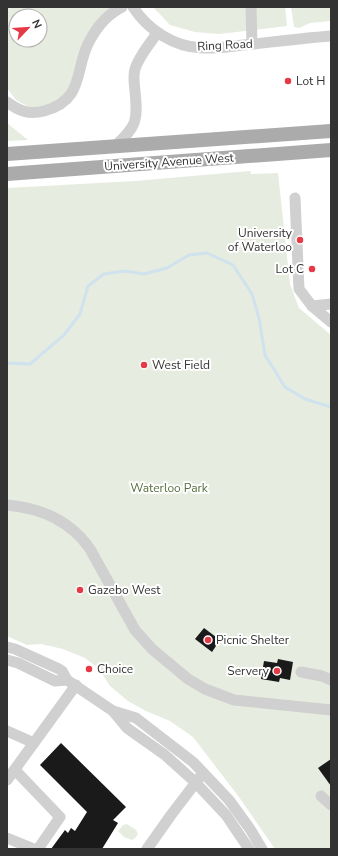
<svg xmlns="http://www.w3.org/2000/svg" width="338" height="856" viewBox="0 0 338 856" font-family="'Nunito Sans',sans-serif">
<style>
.green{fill:#e6ecdf;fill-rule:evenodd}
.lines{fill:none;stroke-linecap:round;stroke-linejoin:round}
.stream{stroke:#cfe2ee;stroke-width:3}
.building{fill:#1a1a1a}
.minor{stroke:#d0d0d0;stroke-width:11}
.major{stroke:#ababab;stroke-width:14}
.poi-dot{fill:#e63946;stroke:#fff;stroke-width:1.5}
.labels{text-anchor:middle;stroke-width:4;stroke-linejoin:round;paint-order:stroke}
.street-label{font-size:12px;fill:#333;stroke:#fff}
.poi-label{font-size:12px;fill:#333;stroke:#fff;text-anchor:start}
.park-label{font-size:12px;fill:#56703f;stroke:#fff}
</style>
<rect width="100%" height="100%" fill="#fff"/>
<g class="green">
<path d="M 7,7 L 114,7 L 73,82 L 62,98 L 53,102 L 37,108 L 29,107 L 16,100 L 7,88 ZM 16,16 L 40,16 L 40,40 L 16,40 Z"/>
<path d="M 153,7 L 285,7 L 287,26 L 219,34 L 195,32 L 170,25 Z"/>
<path d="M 291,7 L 331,7 L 331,21 L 310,23 L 299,28 L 294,27 Z"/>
<path d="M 7,123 L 28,140 L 7,141 Z"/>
<path d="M 250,171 L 251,174 L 278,173 L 290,284 L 299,308 L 331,335 L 331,849 L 275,849 L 239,797 L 193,737 L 170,721 L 146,711 L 128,701 L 110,686 L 99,669 L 85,658 L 63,649 L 41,644 L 27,645 L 7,636 L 7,188 L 135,181 Z"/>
<path d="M 127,824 L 136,830 L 138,834 L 135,838 L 132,840 L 124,837 L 118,831 L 123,825 Z"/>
</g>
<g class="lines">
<path class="stream" d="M 7,363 L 30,364 L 64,335 L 80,314 L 88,286 L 104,274 L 125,271 L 144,274 L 167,268 L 189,255 L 207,253 L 233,265 L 252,294 L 259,318 L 265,355 L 285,387 L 305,399 L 331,407"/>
</g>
<g class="building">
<path d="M 204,628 L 220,640 L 212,652 L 195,639 Z"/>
<path d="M 278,659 L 293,662 L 290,680 L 280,678 L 279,682 L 261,679 L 264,661 L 277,663 Z"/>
<path d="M 61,743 L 126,807 L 113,820 L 118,823 L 102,849 L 51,849 L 65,830 L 68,833 L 71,828 L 75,831 L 87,812 L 40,765 Z"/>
<path d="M 331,759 L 331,786 L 318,768 Z"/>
</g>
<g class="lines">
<g class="minor">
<path d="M 133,7 C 148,30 174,47 202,48 C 220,49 237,45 254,44 C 280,41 305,38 331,36"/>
<path d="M 251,7 L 252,44"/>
<path d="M 7,102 C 19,111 29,115 44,111 C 86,100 74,67 90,40 C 97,27 108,14 122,7"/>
<path d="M 114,147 C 137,126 138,121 135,91 C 134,83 133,76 135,69 C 139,56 150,44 157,33"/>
<path d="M 295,198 L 299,289 L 312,306 L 331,322"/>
<path d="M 312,306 L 331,304"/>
<path d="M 7,505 C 41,508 70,520 90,549 L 135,630 L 152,649 L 188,679 L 205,689 L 234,700 L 331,710"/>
<path d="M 7,647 L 15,649 L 59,669 L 62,671 L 67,680"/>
<path d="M 7,660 L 18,663 L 55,681 L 67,680 L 113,711 L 127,728 L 165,755 L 195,782 L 226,815 L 249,849"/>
<path d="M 301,672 L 322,676 L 331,680"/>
<path d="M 113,711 L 136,718 L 193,762 L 229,800 L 250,829 L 262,849"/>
<path d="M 7,731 L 34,743"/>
<path d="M 15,770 L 60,817 L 38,849"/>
<path d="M 7,780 L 76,685"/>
<path d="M 321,796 L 331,805"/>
<path d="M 7,838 L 34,849"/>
<path d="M 147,849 L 171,815 L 200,777"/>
</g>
<g class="major">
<path d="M 7,154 L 331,131"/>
<path d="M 7,174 L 331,150"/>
</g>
</g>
<g class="poi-dot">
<circle cx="288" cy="81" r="4"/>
<circle cx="300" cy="240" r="4"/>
<circle cx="312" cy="269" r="4"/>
<circle cx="144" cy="365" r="4"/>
<circle cx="80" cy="590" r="4"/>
<circle cx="208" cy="640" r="4"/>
<circle cx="89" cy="669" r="4"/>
<circle cx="277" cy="671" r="4"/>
</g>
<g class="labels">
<g class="street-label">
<text transform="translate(225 45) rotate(-3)" y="4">Ring Road</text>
<text transform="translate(169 162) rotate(-4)" y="4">University Avenue West</text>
</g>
<g class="poi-label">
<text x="296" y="85">Lot H</text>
<text x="292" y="237" text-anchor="end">University<tspan x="292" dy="14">of Waterloo</tspan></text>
<text x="304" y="273" text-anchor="end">Lot C</text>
<text x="152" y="369">West Field</text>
<text x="88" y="594">Gazebo West</text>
<text x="216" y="644">Picnic Shelter</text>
<text x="97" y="673">Choice</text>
<text x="269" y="675" text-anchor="end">Servery</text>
</g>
<g class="park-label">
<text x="169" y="492">Waterloo Park</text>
</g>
</g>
<rect width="338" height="856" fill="none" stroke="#333333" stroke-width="16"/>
<g transform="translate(28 28) rotate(65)"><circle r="19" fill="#ffffff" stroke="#adadad"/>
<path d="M0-3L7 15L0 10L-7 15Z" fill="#e63946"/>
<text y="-6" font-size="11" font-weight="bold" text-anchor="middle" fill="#333333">N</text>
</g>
</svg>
